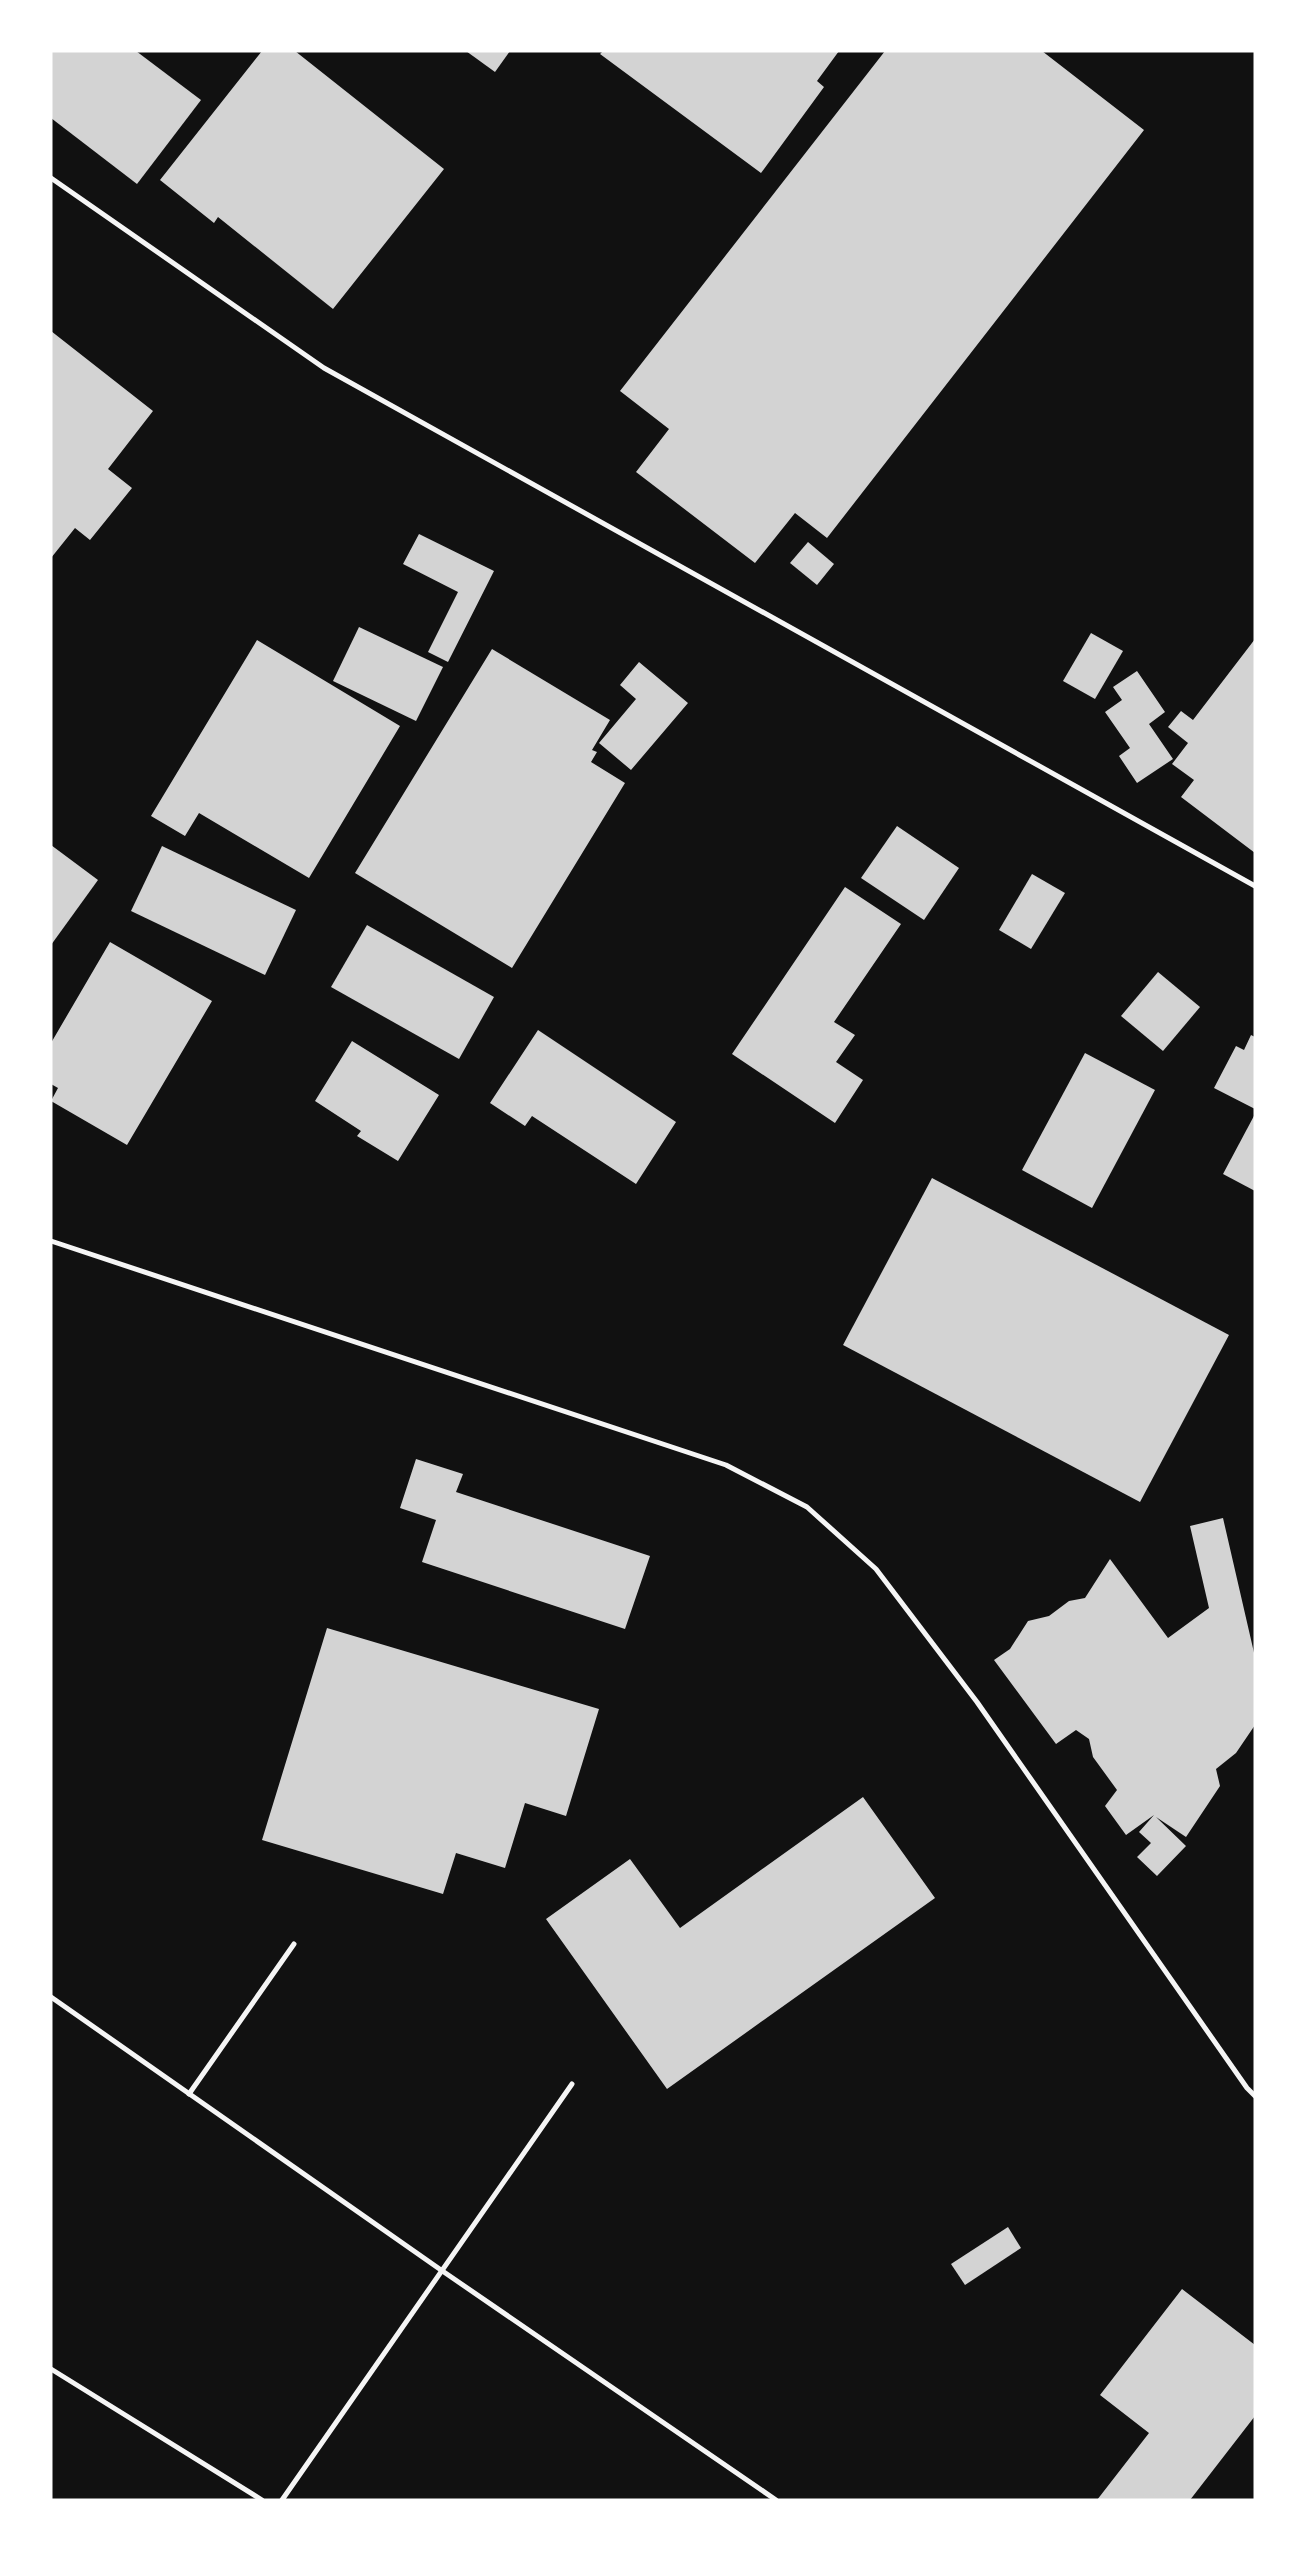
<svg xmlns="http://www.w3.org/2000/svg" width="1306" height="2551" viewBox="0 0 1306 2551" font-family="Lato,sans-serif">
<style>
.building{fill:#d3d3d3}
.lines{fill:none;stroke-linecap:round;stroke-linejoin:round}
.service{stroke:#f5f5f5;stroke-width:5}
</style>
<rect width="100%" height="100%" fill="#111"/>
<g class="building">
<path d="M 51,51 L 136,51 L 201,100 L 137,184 L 51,118 Z"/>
<path d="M 262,51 L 295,51 L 444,169 L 333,309 L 218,217 L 214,223 L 160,180 Z"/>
<path d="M 466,51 L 510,51 L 495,72 Z"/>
<path d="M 603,51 L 839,51 L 817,81 L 824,87 L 761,173 L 600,54 Z"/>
<path d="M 885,51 L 1042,51 L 1144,130 L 827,538 L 795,513 L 755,563 L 636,472 L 669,429 L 620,391 Z"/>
<path d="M 51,331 L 153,411 L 108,469 L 132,488 L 90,540 L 75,528 L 51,558 Z"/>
<path d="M 419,534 L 494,571 L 448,662 L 428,652 L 458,592 L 403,564 Z"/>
<path d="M 808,542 L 834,564 L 817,585 L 790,563 Z"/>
<path d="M 359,627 L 443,667 L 416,721 L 333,681 Z"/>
<path d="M 1091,633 L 1123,651 L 1095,699 L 1063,681 Z"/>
<path d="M 1255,639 L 1255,853 L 1181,797 L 1194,780 L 1172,764 L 1188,743 L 1168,727 L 1181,711 L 1193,720 Z"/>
<path d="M 257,640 L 400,726 L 309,878 L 199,813 L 185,836 L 151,816 Z"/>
<path d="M 492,649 L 610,720 L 592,750 L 597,752 L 591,762 L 625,783 L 512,968 L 355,873 Z"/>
<path d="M 639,662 L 688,703 L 631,770 L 599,743 L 636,699 L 620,685 Z"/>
<path d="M 1137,671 L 1165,712 L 1149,724 L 1173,759 L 1137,783 L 1119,756 L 1130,748 L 1105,712 L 1122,700 L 1113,687 Z"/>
<path d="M 897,826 L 959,868 L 924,920 L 861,878 Z"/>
<path d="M 51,845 L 98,880 L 51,945 Z"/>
<path d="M 162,846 L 296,910 L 265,975 L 131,911 Z"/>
<path d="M 1032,874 L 1065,893 L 1031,949 L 999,930 Z"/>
<path d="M 845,887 L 901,924 L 834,1022 L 855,1035 L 836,1062 L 863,1080 L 835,1123 L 732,1054 Z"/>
<path d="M 367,925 L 494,997 L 459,1059 L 331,987 Z"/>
<path d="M 110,942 L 212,1001 L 127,1145 L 51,1101 L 58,1088 L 51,1084 L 51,1043 Z"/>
<path d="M 1158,972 L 1200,1007 L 1163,1051 L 1121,1016 Z"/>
<path d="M 538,1030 L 676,1122 L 636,1184 L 532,1116 L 525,1126 L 490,1103 Z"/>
<path d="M 1251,1035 L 1255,1037 L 1255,1109 L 1214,1088 L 1236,1046 L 1244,1050 Z"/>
<path d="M 352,1041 L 439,1095 L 398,1161 L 357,1136 L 361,1131 L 315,1101 Z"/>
<path d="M 1085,1053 L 1155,1090 L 1092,1208 L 1022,1170 Z"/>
<path d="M 1255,1114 L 1255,1191 L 1223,1174 Z"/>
<path d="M 932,1178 L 1229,1335 L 1140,1502 L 843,1345 Z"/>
<path d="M 416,1459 L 463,1474 L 456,1492 L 650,1556 L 625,1629 L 422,1562 L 436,1520 L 400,1508 Z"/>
<path d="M 1223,1518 L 1255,1657 L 1255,1725 L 1236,1753 L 1216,1769 L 1220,1786 L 1186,1837 L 1156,1817 L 1186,1846 L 1157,1876 L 1137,1857 L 1151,1843 L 1139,1832 L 1154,1815 L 1126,1835 L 1105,1806 L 1117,1790 L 1093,1757 L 1089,1739 L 1076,1730 L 1056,1744 L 994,1660 L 1010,1649 L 1028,1621 L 1049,1616 L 1069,1601 L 1085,1598 L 1110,1559 L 1168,1638 L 1209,1608 L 1190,1526 Z"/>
<path d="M 327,1628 L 599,1709 L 566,1816 L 525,1803 L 505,1868 L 456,1853 L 443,1894 L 262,1840 Z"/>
<path d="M 863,1797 L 935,1898 L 667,2089 L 546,1919 L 630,1859 L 680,1928 Z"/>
<path d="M 1008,2227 L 1021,2248 L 965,2285 L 951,2264 Z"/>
<path d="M 1182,2289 L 1255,2345 L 1255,2416 L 1190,2500 L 1097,2500 L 1149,2433 L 1100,2395 Z"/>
</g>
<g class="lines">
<g class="service">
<path d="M 51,178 L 324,368 L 1255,886"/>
<path d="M 51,1241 L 726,1465 L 807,1507 L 876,1569 L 977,1702 L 1247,2088 L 1255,2096"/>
<path d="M 51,1997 L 441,2270 L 776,2500"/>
<path d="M 189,2094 L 294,1944"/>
<path d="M 51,2369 L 262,2500"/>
<path d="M 282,2500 L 572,2084"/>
</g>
</g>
<rect width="1306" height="2551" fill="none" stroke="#ffffff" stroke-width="105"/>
</svg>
